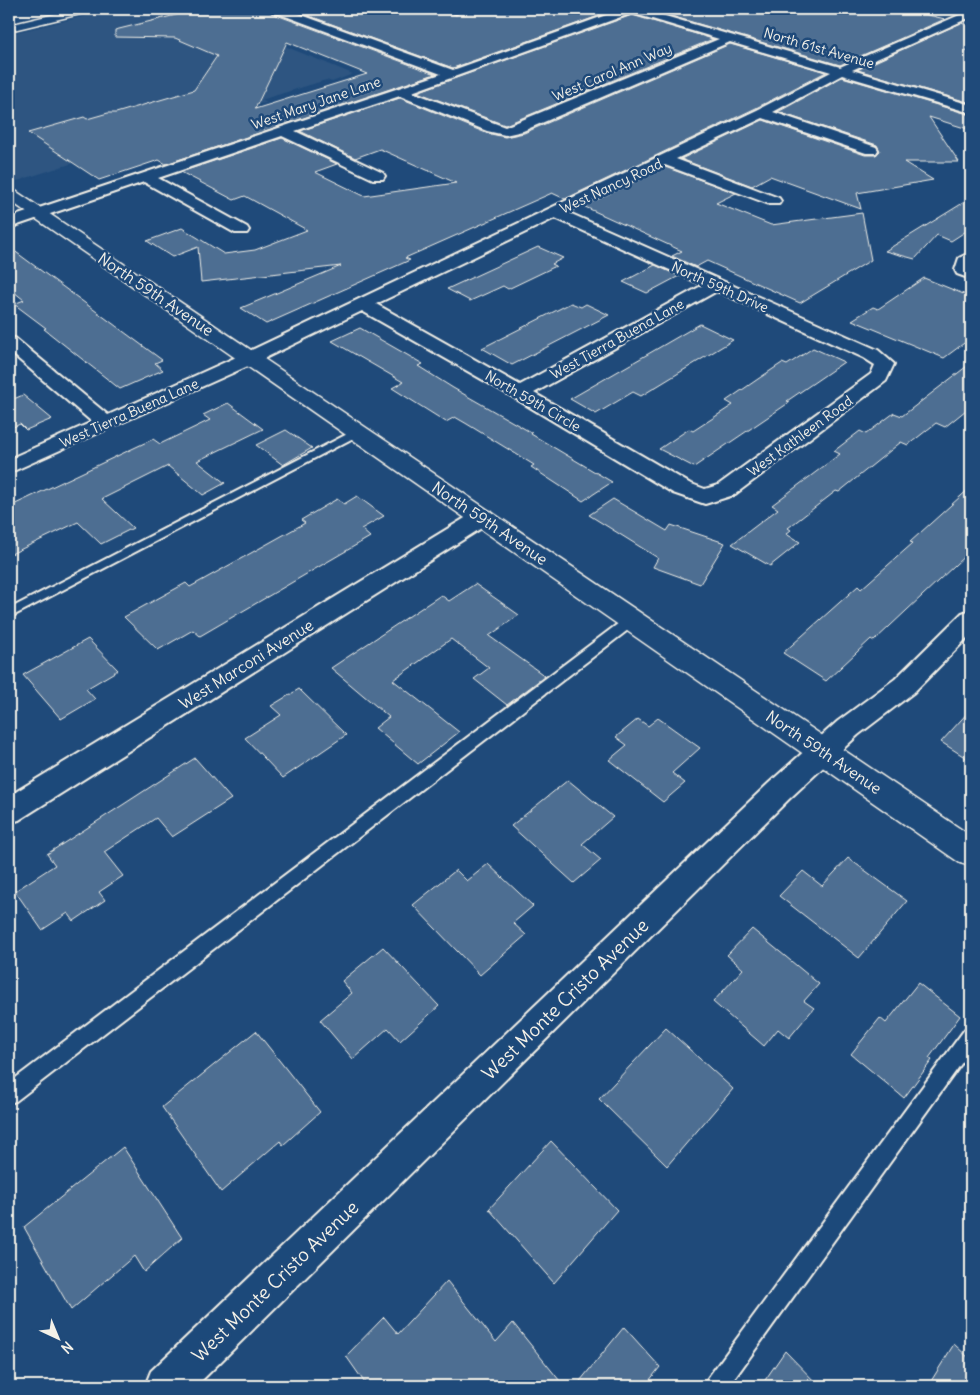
<svg xmlns="http://www.w3.org/2000/svg" width="980" height="1395" viewBox="0 0 980 1395" font-family="Delius,sans-serif">
<style>
.built{fill:#2d5581}
.building{fill:#4d6e92;stroke:#f4f1e8;fill-rule:evenodd}
.lines{fill:none;stroke-linecap:round;stroke-linejoin:round}
.service-casing{stroke:#f4f1e8;stroke-width:4}
.minor-casing{stroke:#f4f1e8;stroke-width:4}
.secondary-casing{stroke:#f4f1e8;stroke-width:3}
.service{fill:#1f4a7a;fill-rule:evenodd}
.minor{fill:#1f4a7a;fill-rule:evenodd}
.secondary{fill:#1f4a7a;fill-rule:evenodd}
.labels{text-anchor:middle;stroke-width:5;stroke-linejoin:round;paint-order:stroke}
.far-street-label{font-size:14px;fill:#f4f1e8;stroke:#1f4a7a}
.street-label{font-size:16px;fill:#f4f1e8;stroke:#1f4a7a}
.near-street-label{font-size:19px;fill:#f4f1e8;stroke:#1f4a7a}
</style>
<rect width="100%" height="100%" fill="#1f4a7a"/>
<filter id="ink" filterUnits="userSpaceOnUse"><feTurbulence type="fractalNoise" baseFrequency=".02" numOctaves="2"/><feDisplacementMap in="SourceGraphic" scale="10" xChannelSelector="R" yChannelSelector="G"/><feConvolveMatrix kernelMatrix="1 2 1 2 8 2 1 2 1" color-interpolation-filters="sRGB"/></filter>
<g filter="url(#ink)">
<path class="built" d="M 115,9 L 194,9 L 353,74 L 332,82 L 326,80 L 261,100 L 267,103 L 258,104 L 17,181 L 9,175 L 9,34 Z"/>
<g class="building">
<path d="M 200,9 L 269,9 L 271,13 L 435,74 L 166,164 L 159,160 L 99,180 L 28,133 L 84,117 L 87,119 L 108,113 L 116,113 L 194,90 L 217,56 L 175,38 L 115,37 L 115,30 ZM 287,42 L 367,74 L 255,109 Z"/>
<path d="M 290,9 L 450,9 L 451,13 L 456,15 L 466,9 L 618,9 L 453,68 Z"/>
<path d="M 647,9 L 903,9 L 945,19 L 840,65 Z"/>
<path d="M 632,15 L 713,39 L 505,125 L 417,92 Z"/>
<path d="M 961,23 L 971,26 L 971,48 L 965,51 L 971,53 L 971,103 L 857,70 Z"/>
<path d="M 730,44 L 826,72 L 756,108 L 565,199 L 552,193 L 405,258 L 410,260 L 266,324 L 241,308 L 341,266 L 201,282 L 198,247 L 172,257 L 147,241 L 182,228 L 224,254 L 255,250 L 307,230 L 245,196 L 234,200 L 181,172 L 282,138 L 337,164 L 315,172 L 364,196 L 456,183 L 380,149 L 355,158 L 300,131 L 400,98 L 486,133 L 505,137 L 524,133 Z"/>
<path d="M 842,77 L 971,115 L 971,130 L 929,117 L 959,162 L 904,162 L 933,180 L 857,193 L 861,209 L 770,176 L 752,186 L 681,159 L 763,120 L 865,155 L 876,155 L 880,151 L 877,145 L 778,112 Z"/>
<path d="M 665,167 L 736,193 L 716,203 L 771,225 L 862,213 L 871,260 L 800,303 L 707,261 L 696,267 L 672,256 L 682,251 L 583,206 Z"/>
<path d="M 971,198 L 971,228 L 951,241 L 937,235 L 915,259 L 885,251 Z"/>
<path d="M 9,247 L 162,360 L 155,363 L 163,370 L 120,389 L 44,329 L 46,328 L 14,304 L 24,300 L 9,288 Z"/>
<path d="M 538,247 L 563,258 L 552,264 L 556,266 L 508,289 L 503,286 L 470,301 L 447,289 Z"/>
<path d="M 655,265 L 679,276 L 647,293 L 623,282 Z"/>
<path d="M 924,278 L 971,297 L 971,338 L 944,358 L 852,320 L 873,307 L 878,309 Z"/>
<path d="M 571,303 L 581,307 L 586,304 L 609,315 L 512,365 L 482,348 Z"/>
<path d="M 700,324 L 733,340 L 641,396 L 633,392 L 596,414 L 570,399 Z"/>
<path d="M 360,328 L 423,364 L 418,366 L 453,388 L 532,433 L 531,434 L 612,482 L 583,501 L 531,467 L 534,465 L 467,424 L 455,417 L 446,422 L 392,388 L 403,382 L 332,341 Z"/>
<path d="M 813,348 L 844,362 L 787,401 L 790,402 L 694,467 L 659,449 L 689,429 L 693,431 L 733,405 L 726,401 L 758,379 L 782,363 L 787,365 Z"/>
<path d="M 971,363 L 971,406 L 945,427 L 936,423 L 908,445 L 901,442 L 839,492 L 836,491 L 788,528 L 791,530 L 786,534 L 800,542 L 770,566 L 732,544 L 778,509 L 772,505 L 840,454 L 834,451 L 860,431 L 866,434 L 894,413 L 902,416 Z"/>
<path d="M 23,395 L 52,419 L 26,430 L 20,424 L 9,429 L 9,401 Z"/>
<path d="M 228,403 L 263,429 L 197,461 L 225,483 L 203,495 L 168,466 L 102,499 L 133,528 L 101,544 L 78,522 L 9,555 L 9,507 L 153,439 L 160,444 L 210,420 L 203,415 Z"/>
<path d="M 286,430 L 312,448 L 283,465 L 256,445 Z"/>
<path d="M 971,487 L 971,550 L 874,641 L 871,639 L 826,681 L 783,653 L 858,586 L 861,589 L 913,543 L 910,542 Z"/>
<path d="M 357,496 L 384,516 L 361,529 L 370,537 L 200,636 L 193,630 L 158,650 L 124,617 L 186,583 L 190,587 L 305,523 L 301,520 L 337,499 L 344,504 Z"/>
<path d="M 613,499 L 667,531 L 671,525 L 725,543 L 700,584 L 653,567 L 658,558 L 589,515 Z"/>
<path d="M 475,584 L 519,615 L 489,636 L 545,676 L 507,705 L 474,679 L 489,668 L 451,639 L 393,680 L 459,732 L 418,764 L 375,728 L 389,717 L 331,668 L 441,595 L 449,601 Z"/>
<path d="M 88,639 L 118,670 L 86,689 L 95,699 L 61,719 L 23,675 Z"/>
<path d="M 299,689 L 346,735 L 283,778 L 245,738 L 281,715 L 271,706 Z"/>
<path d="M 971,709 L 971,761 L 941,742 Z"/>
<path d="M 658,718 L 700,748 L 672,773 L 685,783 L 663,802 L 609,760 L 627,745 L 616,737 L 638,719 L 648,726 Z"/>
<path d="M 195,758 L 231,799 L 172,837 L 156,818 L 104,852 L 123,876 L 99,892 L 105,900 L 74,921 L 68,913 L 42,930 L 15,891 L 55,865 L 47,854 Z"/>
<path d="M 568,780 L 613,817 L 582,844 L 601,860 L 574,883 L 511,826 Z"/>
<path d="M 848,858 L 907,901 L 859,958 L 779,896 L 803,871 L 822,886 Z"/>
<path d="M 488,864 L 533,906 L 513,923 L 526,935 L 480,975 L 413,905 L 456,870 L 467,881 Z"/>
<path d="M 752,929 L 819,984 L 804,1001 L 814,1008 L 789,1038 L 778,1029 L 764,1046 L 713,1002 L 743,969 L 727,955 Z"/>
<path d="M 383,947 L 439,1006 L 400,1041 L 388,1028 L 353,1059 L 320,1020 L 352,993 L 342,981 Z"/>
<path d="M 918,983 L 960,1016 L 929,1058 L 932,1060 L 904,1098 L 851,1054 L 880,1018 L 886,1023 Z"/>
<path d="M 666,1028 L 733,1089 L 667,1166 L 599,1099 Z"/>
<path d="M 256,1031 L 320,1112 L 283,1145 L 280,1141 L 221,1192 L 162,1107 Z"/>
<path d="M 551,1141 L 617,1210 L 554,1283 L 489,1209 Z"/>
<path d="M 123,1147 L 182,1238 L 144,1272 L 134,1256 L 71,1310 L 24,1227 Z"/>
<path d="M 447,1281 L 496,1342 L 513,1323 L 564,1386 L 367,1386 L 346,1356 L 384,1317 L 398,1334 Z"/>
<path d="M 624,1327 L 660,1367 L 645,1386 L 576,1386 Z"/>
<path d="M 954,1344 L 971,1360 L 971,1386 L 928,1386 Z"/>
<path d="M 785,1351 L 819,1386 L 761,1386 Z"/>
</g>
<g class="lines">
<g class="service-casing">
<g id="service">
<path d="M 357,429 L 362,432 L 361,434 L 9,618 L 9,609 Z"/>
<path d="M 632,615 L 637,617 L 638,620 L 637,623 L 16,1101 L 9,1103 L 9,1083 L 627,617 Z"/>
<path d="M 971,1026 L 971,1050 L 729,1386 L 705,1386 L 708,1378 L 965,1029 Z"/>
</g>
</g>
<g class="minor-casing">
<g id="minor">
<path d="M 271,9 L 285,9 L 453,70 L 623,9 L 641,9 L 840,67 L 971,10 L 971,17 L 852,70 L 971,105 L 971,113 L 842,75 L 773,112 L 876,147 L 878,150 L 876,153 L 866,153 L 763,118 L 676,159 L 779,198 L 781,201 L 779,204 L 769,204 L 665,165 L 567,212 L 878,350 L 894,364 L 886,381 L 734,495 L 705,504 L 673,493 L 513,397 L 362,311 L 257,362 L 9,473 L 9,459 L 92,422 L 9,351 L 9,337 L 15,338 L 108,415 L 243,354 L 757,110 L 831,72 L 730,42 L 523,131 L 505,135 L 487,131 L 400,96 L 295,131 L 383,173 L 385,176 L 383,179 L 373,179 L 282,136 L 158,178 L 247,227 L 249,230 L 247,233 L 235,233 L 144,182 L 9,228 L 9,218 L 441,74 L 272,11 ZM 632,13 L 719,39 L 505,127 L 412,92 ZM 555,218 L 703,285 L 520,385 L 376,304 ZM 717,291 L 864,358 L 875,365 L 871,374 L 718,485 L 705,489 L 689,483 L 534,393 Z"/>
<path d="M 452,9 L 464,9 L 456,13 L 452,12 Z"/>
<path d="M 971,252 L 971,279 L 957,274 L 955,270 L 959,258 Z"/>
<path d="M 483,510 L 491,512 L 494,517 L 491,522 L 19,820 L 9,823 L 9,796 L 475,512 Z"/>
<path d="M 971,610 L 971,634 L 913,693 L 858,735 L 789,799 L 196,1386 L 145,1386 L 151,1371 L 769,783 L 838,721 L 895,679 L 962,613 Z"/>
</g>
</g>
<g class="secondary-casing">
<g id="secondary">
<path d="M 76,9 L 95,9 L 93,11 L 9,31 L 9,25 Z"/>
<path d="M 9,188 L 14,190 L 971,836 L 971,866 L 960,863 L 9,200 Z"/>
</g>
</g>
<use href="#service" class="service"/>
<use href="#minor" class="minor"/>
<use href="#secondary" class="secondary"/>
</g>
</g>
<g class="labels">
<g class="far-street-label">
<text transform="translate(819 48) rotate(16)" y="5">North 61st Avenue</text>
<text transform="translate(612 72) rotate(-23)" y="5">West Carol Ann Way</text>
<text transform="translate(316 103) rotate(-19)" y="5">West Mary Jane Lane</text>
<text transform="translate(611 186) rotate(-25)" y="5">West Nancy Road</text>
<text transform="translate(720 287) rotate(24)" y="5">North 59th Drive</text>
<text transform="translate(617 339) rotate(-29)" y="5">West Tierra Buena Lane</text>
<text transform="translate(533 401) rotate(30)" y="5">North 59th Circle</text>
<text transform="translate(129 413) rotate(-24)" y="5">West Tierra Buena Lane</text>
<text transform="translate(800 436) rotate(-36)" y="5">West Kathleen Road</text>
</g>
<g class="street-label">
<text transform="translate(156 294) rotate(34)" y="6">North 59th Avenue</text>
<text transform="translate(490 523) rotate(34)" y="6">North 59th Avenue</text>
<text transform="translate(246 664) rotate(-32)" y="6">West Marconi Avenue</text>
<text transform="translate(824 752) rotate(34)" y="6">North 59th Avenue</text>
</g>
<g class="near-street-label">
<text transform="translate(565 999) rotate(-44)" y="7">West Monte Cristo Avenue</text>
<text transform="translate(275 1281) rotate(-44)" y="7">West Monte Cristo Avenue</text>
</g>
</g>
<rect width="980" height="1395" fill="none" stroke="#1f4a7a" stroke-width="30"/>
<rect x="15" y="15" width="950" height="1365" fill="none" stroke="#f4f1e8" stroke-width="2" filter="url(#ink)"/>
<g transform="translate(58 1338) rotate(136)" stroke="#1f4a7a" stroke-width="4" paint-order="stroke">
<path d="M0-4L9 19L0 12L-9 19Z" fill="#f4f1e8"/>
<text y="-8" font-size="14" font-weight="bold" text-anchor="middle" fill="#f4f1e8">N</text>
</g>
</svg>
